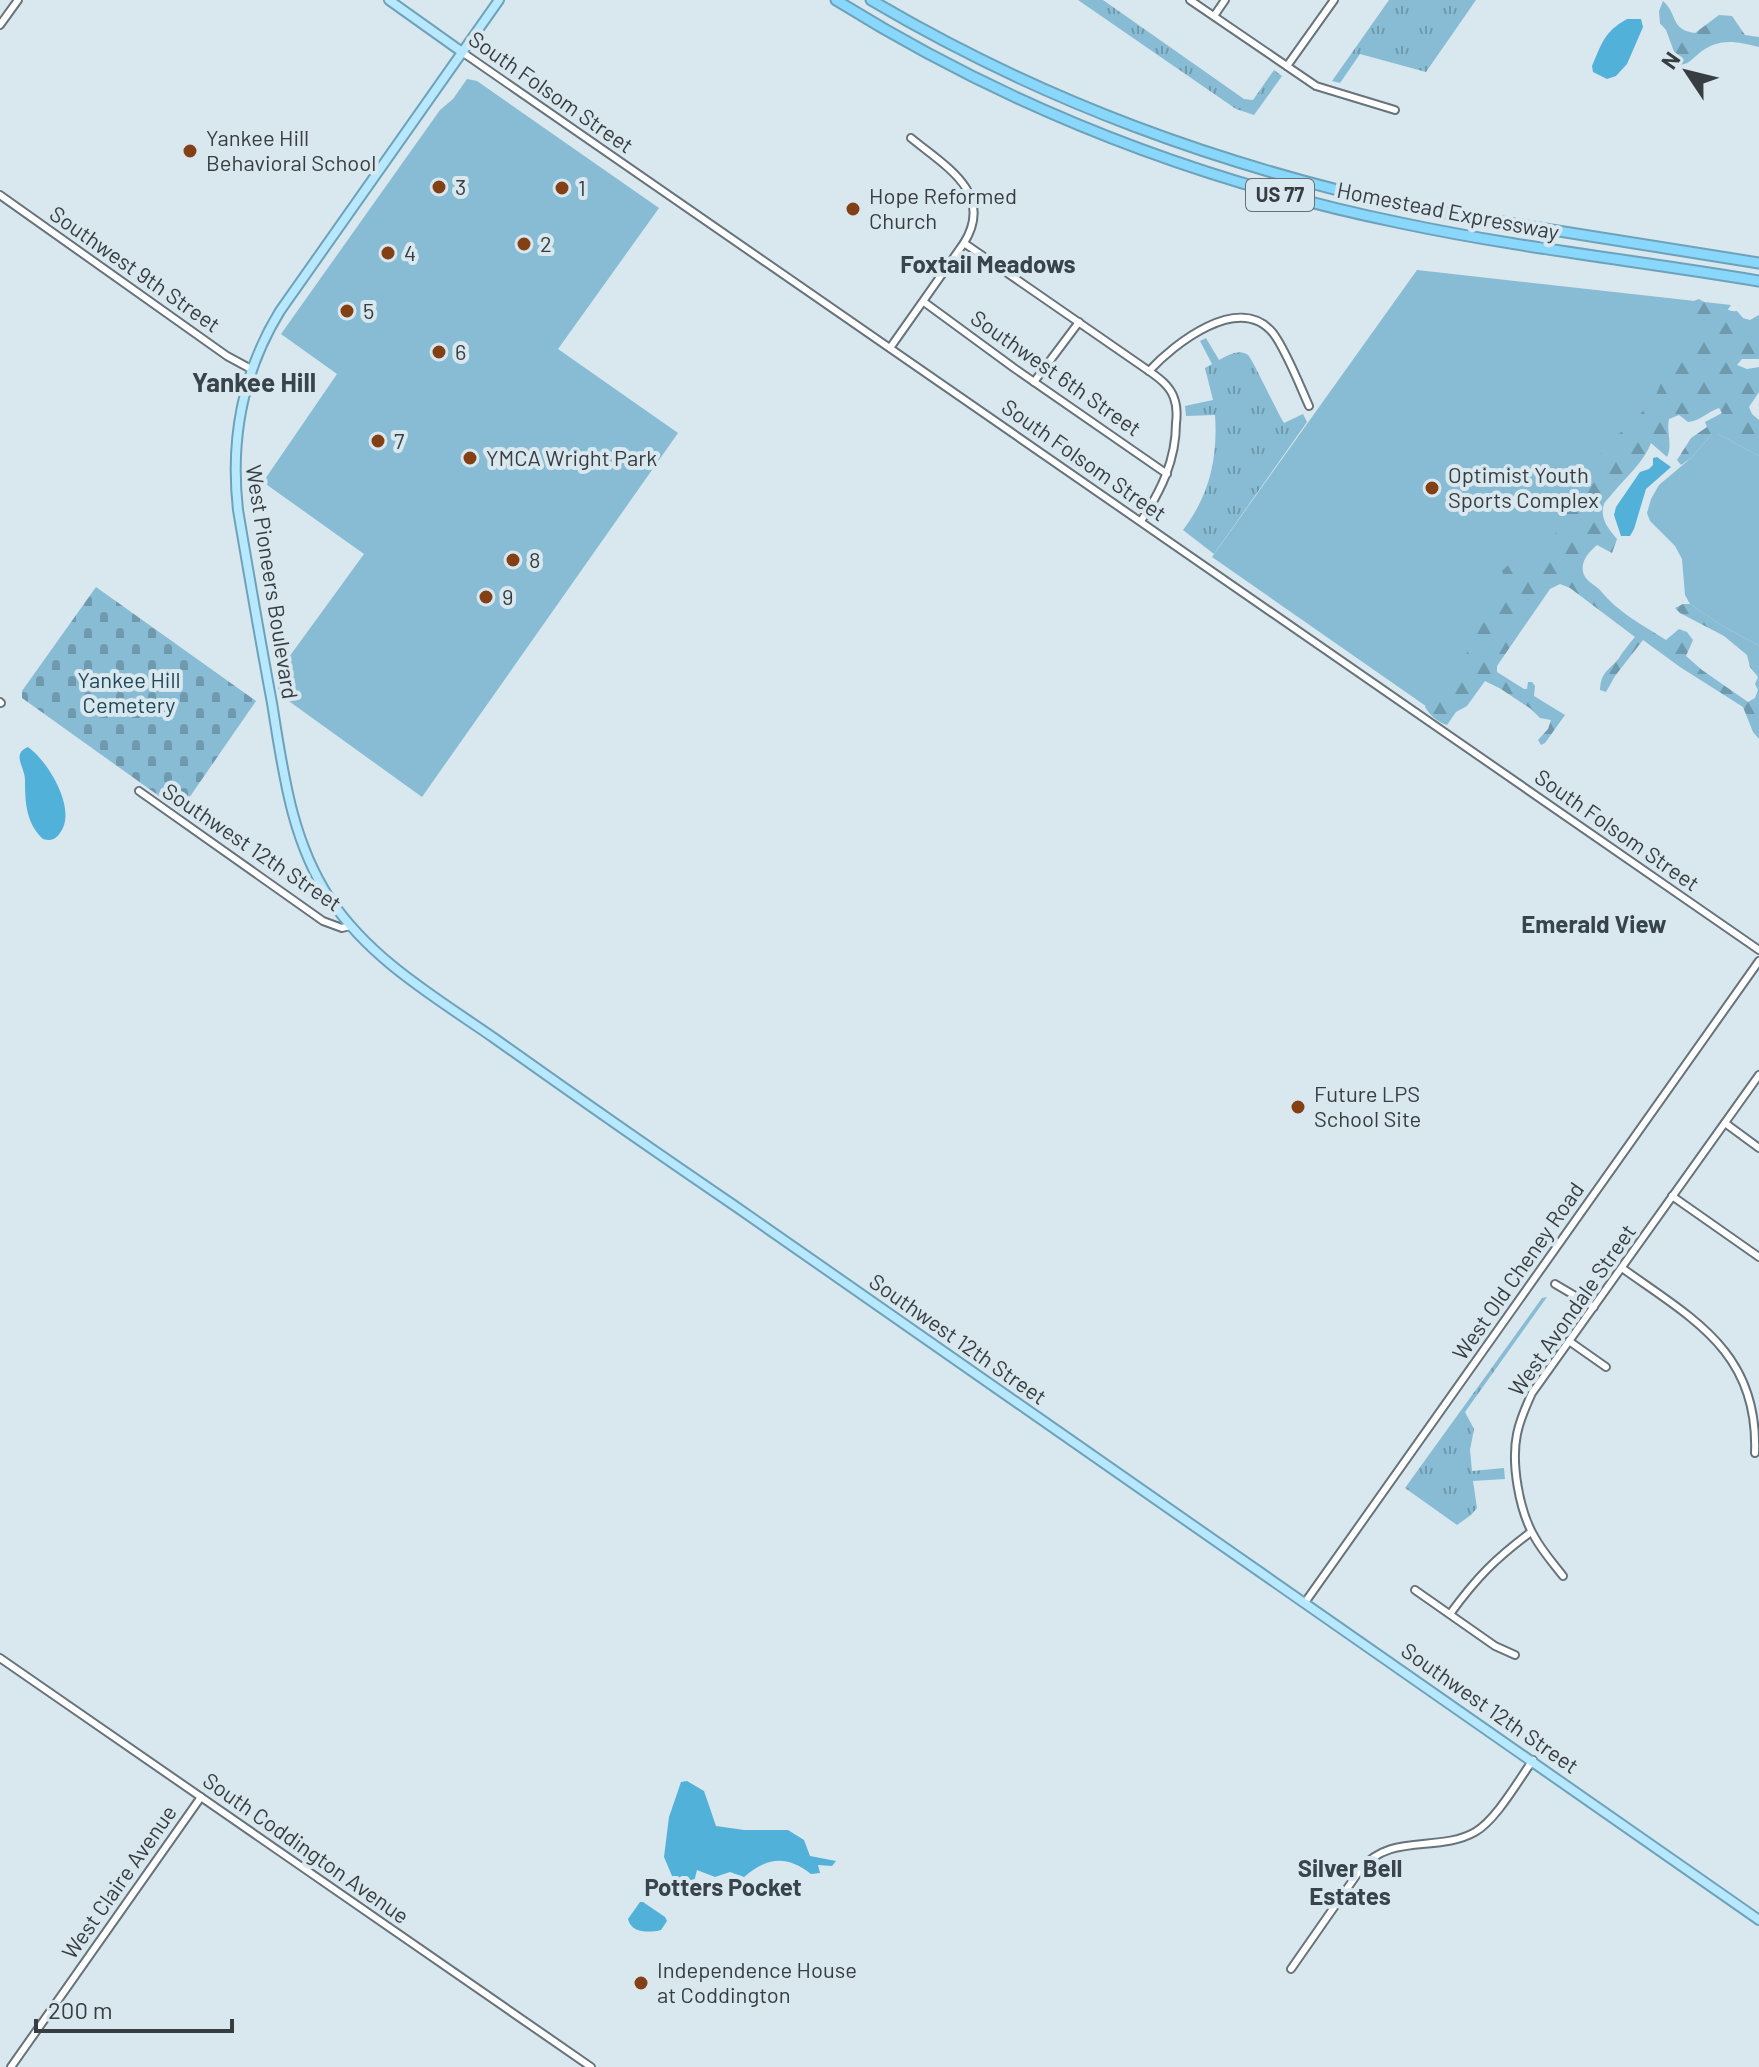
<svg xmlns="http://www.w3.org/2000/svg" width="1759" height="2067" viewBox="0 0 1759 2067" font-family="Barlow,sans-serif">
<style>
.grass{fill:#87bcd4}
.forest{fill:url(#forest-firs)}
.cemetery{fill:url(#cemetery-stones)}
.park{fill:url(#park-tufts)}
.water{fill:#52b1d8}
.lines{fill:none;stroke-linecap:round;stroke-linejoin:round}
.minor-casing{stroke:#67737a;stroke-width:10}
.major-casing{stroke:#6ca2ba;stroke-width:12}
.highway-casing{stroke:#6ca2ba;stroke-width:13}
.minor{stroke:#fff;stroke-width:6}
.major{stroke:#b8e8fd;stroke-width:8}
.highway{stroke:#89d8fc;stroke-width:9}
.poi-dot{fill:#844015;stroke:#d9e7ee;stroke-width:3}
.labels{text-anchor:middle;stroke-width:8;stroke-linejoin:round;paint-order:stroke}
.shield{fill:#d9e7ee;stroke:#687074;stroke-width:2}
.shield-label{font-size:20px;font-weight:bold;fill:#373d40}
.street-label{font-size:22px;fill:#373d40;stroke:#d9e7ee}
.poi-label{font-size:22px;fill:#373d40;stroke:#d9e7ee;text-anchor:start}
.park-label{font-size:22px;fill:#1f4859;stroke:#d9e7ee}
.neighbourhood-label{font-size:24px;font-weight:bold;fill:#39444a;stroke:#d9e7ee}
.quarter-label{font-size:26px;font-weight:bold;fill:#39444a;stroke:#d9e7ee}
</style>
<defs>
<pattern id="forest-firs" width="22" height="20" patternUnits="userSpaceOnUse" patternTransform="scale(2)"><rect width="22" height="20" fill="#87bcd4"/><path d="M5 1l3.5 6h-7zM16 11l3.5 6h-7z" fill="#6f9aad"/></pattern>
<pattern id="cemetery-stones" width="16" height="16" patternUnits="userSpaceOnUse" patternTransform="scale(2)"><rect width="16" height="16" fill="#87bcd4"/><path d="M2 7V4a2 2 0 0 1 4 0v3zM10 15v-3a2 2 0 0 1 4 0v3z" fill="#6f9aad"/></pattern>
<pattern id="park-tufts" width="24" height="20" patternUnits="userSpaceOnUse" patternTransform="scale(2)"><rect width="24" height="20" fill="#87bcd4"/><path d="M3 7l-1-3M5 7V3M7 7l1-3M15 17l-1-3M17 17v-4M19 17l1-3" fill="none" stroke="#6f9aad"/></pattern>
</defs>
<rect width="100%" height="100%" fill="#d9e7ee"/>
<g class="grass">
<path d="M 467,79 L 477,81 L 659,208 L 558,349 L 678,433 L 422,797 L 279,694 L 276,675 L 364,554 L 263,482 L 337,374 L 281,334 L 440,110 L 453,99 Z"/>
<path d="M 1417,270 L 1731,305 L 1443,718 L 1212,557 Z"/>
<path d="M 1712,434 L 1718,434 L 1759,456 L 1759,646 L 1721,625 L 1690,604 L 1685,595 L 1682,559 L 1675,546 L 1650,521 L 1647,513 L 1651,499 L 1659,485 L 1691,458 Z"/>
</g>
<g class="forest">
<path d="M 1663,1 C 1678,14 1670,30 1695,33 L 1719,15 L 1732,16 L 1745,35 L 1759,37 L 1759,47 C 1734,41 1717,37 1696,56 C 1689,62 1688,64 1679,65 L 1666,30 L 1660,23 L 1659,11 Z"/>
<path d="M 1699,299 C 1707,304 1711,304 1720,307 C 1727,308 1729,312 1737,311 L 1743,318 L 1750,320 L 1759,315 L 1759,359 L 1742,359 L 1737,365 L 1747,369 L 1759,367 L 1759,392 L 1749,407 L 1752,414 L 1759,420 L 1759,456 L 1718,434 L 1712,434 L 1691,458 L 1681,465 L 1677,460 L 1691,438 L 1707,427 L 1705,422 L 1722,413 L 1719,408 C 1707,412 1700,421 1688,422 L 1679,415 L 1669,419 C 1666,432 1673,444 1667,457 L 1651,443 C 1644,462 1625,478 1612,494 C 1609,498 1606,500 1604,504 C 1599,518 1609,530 1617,539 L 1612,553 L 1597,545 C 1589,552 1581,560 1583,572 C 1585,581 1594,584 1600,590 C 1617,612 1643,625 1666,640 L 1679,629 L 1687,632 L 1693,640 L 1686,656 L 1702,670 L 1748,702 L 1755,698 L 1758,690 L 1755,684 L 1758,677 L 1750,667 L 1747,655 L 1724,636 L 1680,613 L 1675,608 L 1683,604 L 1690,604 L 1721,625 L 1759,646 L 1759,739 L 1753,732 L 1743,707 L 1680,667 L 1643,640 L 1615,676 L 1606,692 L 1600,690 C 1601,671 1609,671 1619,658 C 1624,650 1629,644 1635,637 L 1570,588 L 1560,584 L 1550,589 L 1497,666 L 1497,672 L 1524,689 L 1527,689 L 1528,682 L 1532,682 L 1535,686 L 1534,696 L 1565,715 L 1545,743 L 1541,745 L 1538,740 L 1548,729 L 1551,720 L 1540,718 L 1531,709 L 1501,689 L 1485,681 L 1467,706 L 1456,712 L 1447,725 C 1437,722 1430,715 1425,707 C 1428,697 1435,691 1444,685 L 1448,686 L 1449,678 L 1467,653 L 1474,635 L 1487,618 L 1505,579 L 1502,571 L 1508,565 L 1525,561 L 1537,553 L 1558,531 L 1567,510 L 1589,479 L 1596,458 L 1623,430 L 1634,422 L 1656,395 L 1668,366 C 1683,359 1690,350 1698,335 L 1694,331 L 1688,330 L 1683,322 L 1669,312 L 1673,307 L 1680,306 Z"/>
</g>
<path class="cemetery" d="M 96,587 L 256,701 L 180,811 L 22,698 L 22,691 Z"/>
<g class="park">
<path d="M 1078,0 L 1103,0 L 1244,99 L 1253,100 L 1274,70 L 1282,76 L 1254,115 L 1236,109 Z"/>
<path d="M 1389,0 L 1476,0 L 1426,72 L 1360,54 L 1340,83 L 1332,81 Z"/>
<path d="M 1206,338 L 1219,360 C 1227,356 1239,348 1248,355 C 1252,358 1278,414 1284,423 L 1303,414 L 1307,422 L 1214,554 L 1183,530 C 1209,496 1218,459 1215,415 L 1186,416 L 1185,406 L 1213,400 L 1205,368 L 1212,364 L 1200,341 Z"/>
<path d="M 1547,1297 L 1465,1412 L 1474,1429 L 1470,1450 L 1472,1471 L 1504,1468 L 1505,1479 L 1473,1481 L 1477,1508 L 1471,1515 L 1457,1525 L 1405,1488 L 1542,1298 Z"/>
</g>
<g class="water">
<path d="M 1627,19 L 1641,19 L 1643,27 L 1627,64 L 1616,76 L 1607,79 L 1593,72 L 1592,66 C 1602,43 1604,32 1627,19 Z"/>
<path d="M 1657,457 L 1671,467 L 1646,489 L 1634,529 L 1630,536 L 1621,536 L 1614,515 L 1616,507 L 1640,472 L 1649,469 L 1653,465 L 1653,458 Z"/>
<path d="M 28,747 C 48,761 78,810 60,833 C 55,840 51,841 43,839 C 26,823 25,802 25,780 C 25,767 11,754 28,747 Z"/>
<path d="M 687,1781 L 704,1791 L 716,1826 L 744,1830 L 788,1830 L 804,1840 L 810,1856 L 836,1861 L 832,1866 L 818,1865 L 820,1873 L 811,1874 C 786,1855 768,1857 744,1877 L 730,1872 L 715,1877 L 697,1870 L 692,1890 L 681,1897 L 664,1857 L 669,1817 L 681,1782 Z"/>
<path d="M 640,1902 L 643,1902 L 665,1917 L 667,1921 L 661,1930 C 649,1933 631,1933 628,1919 Z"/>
</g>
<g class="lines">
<g class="minor-casing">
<g id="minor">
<path d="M 1190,0 L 1316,86 L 1395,110"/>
<path d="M 1214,16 L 1225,0"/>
<path d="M 0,25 L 18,0"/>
<path d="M 462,52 L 1759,950"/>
<path d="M 1287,66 L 1334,0"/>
<path d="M 911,138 C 945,166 995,193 964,243 L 1149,371 C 1159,378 1170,386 1174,398 C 1177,406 1177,415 1176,423 C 1176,460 1161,491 1141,521"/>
<path d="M 0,195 L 227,356 L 251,369"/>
<path d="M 924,302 L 1014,368 L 1167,474"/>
<path d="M 890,348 L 964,243"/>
<path d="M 1149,371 C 1174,344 1239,292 1273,333 C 1286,350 1300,386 1309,406"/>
<path d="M 1034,382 L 1079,322"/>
<path d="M 0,702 L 1,703"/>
<path d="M 139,791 L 323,921 L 342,928 L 350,926"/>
<path d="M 1725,1123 L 1759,1148"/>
<path d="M 1672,1196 L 1759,1257"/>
<path d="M 1622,1268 C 1693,1319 1759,1352 1755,1453"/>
<path d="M 1555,1284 L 1594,1307"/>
<path d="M 1569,1341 L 1606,1367"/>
<path d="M 1563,1576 C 1553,1563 1542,1551 1534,1536 C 1519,1510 1511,1463 1517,1434 C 1520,1419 1526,1406 1532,1393 L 1759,1075"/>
<path d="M 1415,1590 L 1495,1646 L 1515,1655"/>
<path d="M 1306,1601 L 1759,961"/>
<path d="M 1450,1614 C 1477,1577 1495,1559 1531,1532"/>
<path d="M 0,1658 L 591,2067"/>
<path d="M 1291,1969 L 1360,1870 C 1390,1832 1438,1853 1475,1832 C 1496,1820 1518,1781 1533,1760"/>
<path d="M 11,2067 L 201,1797"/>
</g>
</g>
<g class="major-casing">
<g id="major">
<path d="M 389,0 L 462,52"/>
<path d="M 499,0 L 280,311 C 242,373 230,439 238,510 C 249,575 260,639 272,703 C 283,771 291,840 330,899 C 371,960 435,997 494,1038 C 574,1095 654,1151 735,1206 C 1077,1443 1419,1680 1759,1920"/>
</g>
</g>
<g class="highway-casing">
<g id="highway">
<path d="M 836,0 C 1009,108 1201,182 1401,223 C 1519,248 1640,261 1759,281"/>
<path d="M 871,0 C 1042,101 1220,166 1414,208 L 1759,263"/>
</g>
</g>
<use href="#minor" class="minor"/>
<use href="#major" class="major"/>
<use href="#highway" class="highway"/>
</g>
<g class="poi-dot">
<circle cx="190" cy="151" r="8"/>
<circle cx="439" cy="187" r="8"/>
<circle cx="562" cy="188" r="8"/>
<circle cx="853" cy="209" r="8"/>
<circle cx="524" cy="244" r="8"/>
<circle cx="388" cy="253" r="8"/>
<circle cx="347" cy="311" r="8"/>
<circle cx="439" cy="352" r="8"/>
<circle cx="378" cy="441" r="8"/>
<circle cx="470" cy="458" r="8"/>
<circle cx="1432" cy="488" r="8"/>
<circle cx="513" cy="560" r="8"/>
<circle cx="486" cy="597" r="8"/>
<circle cx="1298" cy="1107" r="8"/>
<circle cx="641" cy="1983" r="8"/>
</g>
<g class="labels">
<rect class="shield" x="1246" y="179" width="68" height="32" rx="6"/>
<g class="shield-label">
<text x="1280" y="202">US 77</text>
</g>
<g class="street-label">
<text transform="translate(551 92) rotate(35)" y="8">South Folsom Street</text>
<text transform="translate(1448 211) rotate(11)" y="8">Homestead Expressway</text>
<text transform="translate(135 269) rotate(35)" y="8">Southwest 9th Street</text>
<text transform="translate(1056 373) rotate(35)" y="8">Southwest 6th Street</text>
<text transform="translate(1084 460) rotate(35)" y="8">South Folsom Street</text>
<text transform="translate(272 582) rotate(81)" y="8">West Pioneers Boulevard</text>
<text transform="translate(1617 830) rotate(35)" y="8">South Folsom Street</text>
<text transform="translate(252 847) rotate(34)" y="8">Southwest 12th Street</text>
<text transform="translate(1518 1271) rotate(-55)" y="8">West Old Cheney Road</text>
<text transform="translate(1572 1310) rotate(-55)" y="8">West Avondale Street</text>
<text transform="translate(958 1339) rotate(35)" y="8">Southwest 12th Street</text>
<text transform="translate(1490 1708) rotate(35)" y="8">Southwest 12th Street</text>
<text transform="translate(306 1848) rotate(35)" y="8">South Coddington Avenue</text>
<text transform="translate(119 1882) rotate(-55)" y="8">West Claire Avenue</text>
</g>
<g class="poi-label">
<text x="206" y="146">Yankee Hill<tspan x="206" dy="25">Behavioral School</tspan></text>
<text x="455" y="195">3</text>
<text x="578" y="196">1</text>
<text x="869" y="204">Hope Reformed<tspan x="869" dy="25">Church</tspan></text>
<text x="540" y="252">2</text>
<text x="404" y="261">4</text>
<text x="363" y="319">5</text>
<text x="455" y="360">6</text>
<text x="394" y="449">7</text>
<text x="486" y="466">YMCA Wright Park</text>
<text x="1448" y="483">Optimist Youth<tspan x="1448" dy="25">Sports Complex</tspan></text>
<text x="529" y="568">8</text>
<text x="502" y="605">9</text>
<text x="1314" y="1102">Future LPS<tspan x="1314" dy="25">School Site</tspan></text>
<text x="657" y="1978">Independence House<tspan x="657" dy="25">at Coddington</tspan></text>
</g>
<g class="park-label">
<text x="129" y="688">Yankee Hill<tspan x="129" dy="25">Cemetery</tspan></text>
</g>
<g class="neighbourhood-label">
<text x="988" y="273">Foxtail Meadows</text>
<text x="1594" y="933">Emerald View</text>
<text x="1350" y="1877">Silver Bell<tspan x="1350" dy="28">Estates</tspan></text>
<text x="723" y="1896">Potters Pocket</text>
</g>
<g class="quarter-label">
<text x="254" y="392">Yankee Hill</text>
</g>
</g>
<g transform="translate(1687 72) rotate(305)" stroke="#d9e7ee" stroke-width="6" paint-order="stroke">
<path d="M0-6L14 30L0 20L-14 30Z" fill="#373d40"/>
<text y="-12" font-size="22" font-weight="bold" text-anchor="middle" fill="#373d40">N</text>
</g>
<path d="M36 2019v12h196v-12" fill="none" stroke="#373d40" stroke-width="4"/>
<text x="48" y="2019" font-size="24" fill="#373d40" stroke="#d9e7ee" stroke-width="6" paint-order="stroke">200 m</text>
</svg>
